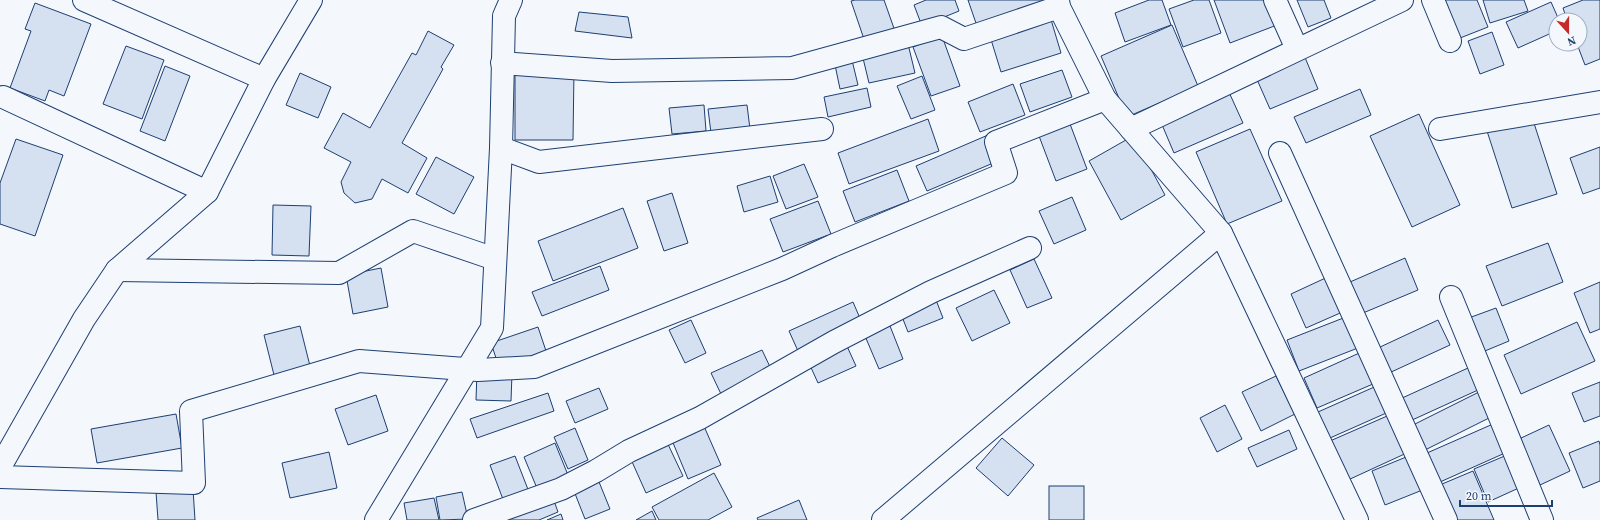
<svg xmlns="http://www.w3.org/2000/svg" width="1600" height="520" viewBox="0 0 1600 520" font-family="'Source Serif 4',serif">
<style>
.building{fill:#d5e0f0;stroke:#1d3f73}
.lines{fill:none;stroke-linecap:round;stroke-linejoin:round}
.street-casing{stroke:#1d3f73;stroke-width:24}
.street{stroke:#f4f7fb;stroke-width:22}
</style>
<rect width="100%" height="100%" fill="#f4f7fb"/>
<g class="building">
<path d="M 855,0 L 884,0 L 896,34 L 866,45 L 851,1 Z"/>
<path d="M 926,0 L 955,0 L 959,11 L 922,26 L 914,5 Z"/>
<path d="M 968,0 L 1052,0 L 978,29 Z"/>
<path d="M 1149,0 L 1162,0 L 1171,25 L 1125,42 L 1115,13 Z"/>
<path d="M 1194,0 L 1209,0 L 1221,33 L 1183,47 L 1169,9 Z"/>
<path d="M 1214,0 L 1267,0 L 1277,25 L 1230,43 Z"/>
<path d="M 1297,0 L 1324,0 L 1331,18 L 1308,27 Z"/>
<path d="M 1440,0 L 1477,0 L 1488,27 L 1455,40 Z"/>
<path d="M 1483,0 L 1524,0 L 1528,11 L 1490,23 Z"/>
<path d="M 1583,0 L 1600,0 L 1600,59 L 1585,65 L 1577,44 L 1580,44 L 1580,20 L 1567,20 L 1563,8 Z"/>
<path d="M 1551,2 L 1559,20 L 1556,20 L 1556,31 L 1518,48 L 1506,22 Z"/>
<path d="M 35,3 L 91,24 L 64,96 L 49,90 L 45,101 L 10,88 L 31,31 L 25,29 Z"/>
<path d="M 579,12 L 628,17 L 632,38 L 575,31 Z"/>
<path d="M 1049,13 L 1061,53 L 1001,72 L 989,33 Z"/>
<path d="M 1172,25 L 1198,86 L 1127,117 L 1101,56 Z"/>
<path d="M 428,31 L 454,45 L 441,67 L 443,69 L 402,143 L 427,158 L 408,193 L 382,179 L 372,199 L 355,203 L 344,193 L 341,182 L 351,162 L 324,148 L 343,113 L 370,128 L 412,53 L 416,55 Z"/>
<path d="M 1492,32 L 1504,65 L 1480,74 L 1468,41 Z"/>
<path d="M 942,36 L 960,86 L 931,96 L 913,47 Z"/>
<path d="M 908,44 L 915,73 L 869,83 L 862,54 Z"/>
<path d="M 126,46 L 164,60 L 142,119 L 103,104 Z"/>
<path d="M 1304,55 L 1318,89 L 1270,109 L 1255,75 Z"/>
<path d="M 851,56 L 858,85 L 840,89 L 834,60 Z"/>
<path d="M 165,66 L 190,76 L 165,141 L 140,131 Z"/>
<path d="M 515,70 L 574,70 L 573,140 L 515,140 Z"/>
<path d="M 1062,70 L 1072,97 L 1030,112 L 1020,84 Z"/>
<path d="M 300,73 L 331,87 L 318,118 L 286,105 Z"/>
<path d="M 922,76 L 935,110 L 911,119 L 897,86 Z"/>
<path d="M 1013,84 L 1025,115 L 980,132 L 968,102 Z"/>
<path d="M 867,88 L 871,107 L 828,117 L 824,97 Z"/>
<path d="M 1360,89 L 1371,115 L 1306,143 L 1294,117 Z"/>
<path d="M 1228,90 L 1243,123 L 1174,153 L 1160,120 Z"/>
<path d="M 704,105 L 706,131 L 672,134 L 669,108 Z"/>
<path d="M 747,105 L 750,129 L 711,133 L 708,109 Z"/>
<path d="M 1419,114 L 1460,205 L 1412,227 L 1370,136 Z"/>
<path d="M 1531,114 L 1557,194 L 1512,208 L 1486,128 Z"/>
<path d="M 1067,116 L 1087,169 L 1056,181 L 1036,128 Z"/>
<path d="M 928,119 L 939,151 L 849,184 L 838,153 Z"/>
<path d="M 1250,129 L 1282,201 L 1227,224 L 1196,152 Z"/>
<path d="M 988,135 L 998,161 L 927,191 L 916,166 Z"/>
<path d="M 1133,136 L 1165,195 L 1121,220 L 1089,161 Z"/>
<path d="M 16,139 L 63,155 L 35,236 L 0,224 L 0,183 Z"/>
<path d="M 1600,147 L 1600,188 L 1583,194 L 1570,158 Z"/>
<path d="M 436,157 L 474,177 L 454,214 L 416,194 Z"/>
<path d="M 804,164 L 818,197 L 786,209 L 773,176 Z"/>
<path d="M 897,170 L 909,201 L 855,222 L 843,191 Z"/>
<path d="M 770,176 L 778,202 L 744,212 L 737,186 Z"/>
<path d="M 672,193 L 688,243 L 664,251 L 647,201 Z"/>
<path d="M 1072,197 L 1086,230 L 1054,244 L 1039,211 Z"/>
<path d="M 818,201 L 831,234 L 783,252 L 770,219 Z"/>
<path d="M 273,205 L 311,206 L 309,256 L 272,255 Z"/>
<path d="M 623,208 L 638,248 L 553,281 L 538,241 Z"/>
<path d="M 1548,243 L 1563,282 L 1502,306 L 1486,266 Z"/>
<path d="M 1405,258 L 1418,290 L 1363,313 L 1350,282 Z"/>
<path d="M 1034,259 L 1052,298 L 1027,308 L 1010,270 Z"/>
<path d="M 600,266 L 609,290 L 542,316 L 532,292 Z"/>
<path d="M 381,268 L 388,307 L 353,314 L 346,275 Z"/>
<path d="M 1332,275 L 1347,310 L 1306,328 L 1291,294 Z"/>
<path d="M 1600,282 L 1600,329 L 1590,333 L 1574,293 Z"/>
<path d="M 994,290 L 1010,323 L 972,341 L 956,308 Z"/>
<path d="M 936,300 L 943,318 L 908,332 L 901,314 Z"/>
<path d="M 853,302 L 862,323 L 798,351 L 789,331 Z"/>
<path d="M 1496,308 L 1509,341 L 1480,353 L 1466,319 Z"/>
<path d="M 1351,315 L 1363,346 L 1299,371 L 1287,340 Z"/>
<path d="M 691,320 L 706,353 L 685,363 L 669,330 Z"/>
<path d="M 1438,320 L 1450,345 L 1389,373 L 1378,348 Z"/>
<path d="M 1577,322 L 1595,361 L 1521,394 L 1504,355 Z"/>
<path d="M 300,326 L 310,366 L 274,375 L 264,335 Z"/>
<path d="M 890,326 L 903,359 L 879,369 L 865,336 Z"/>
<path d="M 538,327 L 546,351 L 499,367 L 491,343 Z"/>
<path d="M 846,344 L 856,366 L 818,383 L 808,361 Z"/>
<path d="M 762,350 L 772,371 L 721,394 L 711,373 Z"/>
<path d="M 1366,350 L 1380,381 L 1317,408 L 1304,378 Z"/>
<path d="M 1468,368 L 1478,390 L 1410,421 L 1400,399 Z"/>
<path d="M 477,372 L 512,373 L 511,401 L 476,400 Z"/>
<path d="M 1276,376 L 1295,414 L 1261,431 L 1242,392 Z"/>
<path d="M 1600,382 L 1600,416 L 1584,422 L 1572,393 Z"/>
<path d="M 1381,384 L 1393,410 L 1330,438 L 1318,412 Z"/>
<path d="M 599,388 L 608,409 L 575,423 L 566,401 Z"/>
<path d="M 1479,392 L 1491,417 L 1423,451 L 1411,426 Z"/>
<path d="M 548,393 L 554,411 L 477,438 L 470,419 Z"/>
<path d="M 376,395 L 388,431 L 348,445 L 335,409 Z"/>
<path d="M 1225,405 L 1242,439 L 1217,452 L 1200,418 Z"/>
<path d="M 1394,413 L 1411,451 L 1348,480 L 1330,441 Z"/>
<path d="M 176,414 L 182,448 L 97,463 L 91,429 Z"/>
<path d="M 703,424 L 721,465 L 688,479 L 671,438 Z"/>
<path d="M 1493,424 L 1505,453 L 1440,482 L 1427,453 Z"/>
<path d="M 1549,425 L 1570,471 L 1540,485 L 1519,439 Z"/>
<path d="M 575,428 L 588,460 L 568,469 L 554,437 Z"/>
<path d="M 1289,430 L 1297,449 L 1257,467 L 1248,448 Z"/>
<path d="M 665,438 L 683,476 L 646,493 L 629,455 Z"/>
<path d="M 1002,438 L 1034,465 L 1008,496 L 976,468 Z"/>
<path d="M 1599,441 L 1600,445 L 1600,481 L 1583,488 L 1569,453 Z"/>
<path d="M 555,443 L 570,480 L 539,493 L 524,457 Z"/>
<path d="M 329,452 L 337,488 L 290,498 L 282,463 Z"/>
<path d="M 1411,455 L 1425,489 L 1385,505 L 1372,471 Z"/>
<path d="M 1507,455 L 1521,487 L 1488,502 L 1474,469 Z"/>
<path d="M 515,456 L 529,492 L 504,502 L 490,465 Z"/>
<path d="M 1473,471 L 1494,520 L 1449,520 L 1435,487 Z"/>
<path d="M 714,473 L 732,507 L 708,520 L 659,520 L 652,507 Z"/>
<path d="M 597,477 L 610,509 L 585,519 L 572,486 Z"/>
<rect x="1049" y="486" width="35" height="34"/>
<path d="M 193,489 L 195,520 L 158,520 L 156,492 Z"/>
<path d="M 462,492 L 468,519 L 440,520 L 436,497 Z"/>
<path d="M 434,498 L 439,520 L 407,520 L 404,503 Z"/>
<path d="M 553,498 L 558,512 L 539,520 L 497,520 Z"/>
<path d="M 799,500 L 807,520 L 758,520 L 757,518 Z"/>
<path d="M 652,511 L 656,520 L 636,520 Z"/>
<path d="M 561,514 L 563,520 L 547,520 Z"/>
</g>
<g class="lines">
<g class="street-casing">
<g id="street">
<path d="M 84,0 L 264,79"/>
<path d="M 1058,0 L 1059,7 L 1105,99 L 1221,233 L 1357,520"/>
<path d="M 1275,0 L 1297,49"/>
<path d="M 1433,0 L 1450,41"/>
<path d="M 502,63 L 612,71 L 792,68 L 941,27 L 964,39 L 1059,7"/>
<path d="M 3,97 L 207,192"/>
<path d="M 1131,129 L 1402,0"/>
<path d="M 1440,129 L 1600,102"/>
<path d="M 501,148 L 539,162 L 822,129"/>
<path d="M 1280,153 L 1446,520"/>
<path d="M 117,270 L 339,273 L 413,231 L 495,259"/>
<path d="M 1451,297 L 1542,520"/>
<path d="M 0,467 L 84,319 L 117,270 L 207,192 L 264,79 L 311,0"/>
<path d="M 0,477 L 194,483 L 191,411 L 359,361 L 478,370 L 534,367 L 782,269 L 832,246 L 1006,173 L 996,142 L 1105,99"/>
<path d="M 376,520 L 492,328 L 501,148 L 504,16 L 511,0"/>
<path d="M 474,520 L 561,489 L 596,471 L 629,451 L 700,418 L 834,342 L 931,292 L 1030,248"/>
<path d="M 883,520 L 1221,233"/>
</g>
</g>
<use href="#street" class="street"/>
</g>
<g transform="translate(1568 32) rotate(159)"><circle r="19" fill="#f4f7fb" stroke="#9eadc5"/>
<path d="M0-3L7 15L0 10L-7 15Z" fill="#c62828"/>
<text y="-6" font-size="11" font-weight="bold" text-anchor="middle" fill="#1d3f73">N</text>
</g>
<path d="M1460 500v6h92v-6" fill="none" stroke="#1d3f73" stroke-width="2"/>
<text x="1466" y="500" font-size="12" fill="#1d3f73" stroke="#f4f7fb" stroke-width="3" paint-order="stroke">20 m</text>
</svg>
